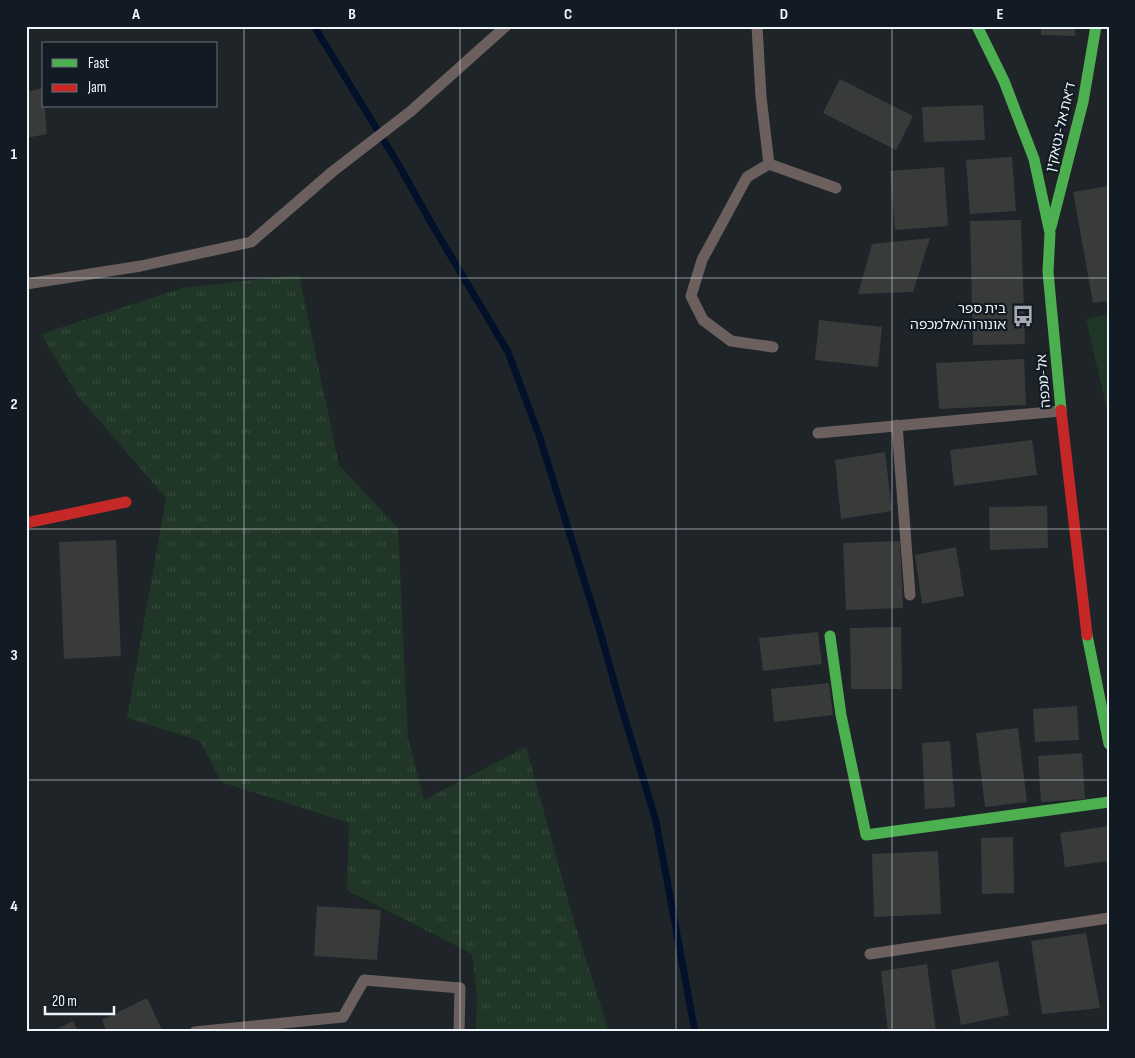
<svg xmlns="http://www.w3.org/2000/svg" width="1135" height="1058" viewBox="0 0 1135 1058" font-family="'Sofia Sans Condensed','Noto Sans Hebrew',sans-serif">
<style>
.grass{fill:url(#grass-tufts)}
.garden{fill:#203627}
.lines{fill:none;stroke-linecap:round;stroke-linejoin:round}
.stream{stroke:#03102a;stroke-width:7}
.building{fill:#393a3a}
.lane{stroke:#6c605f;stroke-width:11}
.fast{stroke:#4caf50;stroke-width:11}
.jam{stroke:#c62828;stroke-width:11}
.grid{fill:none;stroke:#eff6fb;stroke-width:1;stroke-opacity:0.55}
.labels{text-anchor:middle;stroke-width:4.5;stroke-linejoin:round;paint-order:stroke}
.street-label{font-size:14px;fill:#eff6fb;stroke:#121b23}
.poi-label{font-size:14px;fill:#eff6fb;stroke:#121b23;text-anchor:end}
.neatline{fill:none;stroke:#eff6fb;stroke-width:2}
.grid-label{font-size:16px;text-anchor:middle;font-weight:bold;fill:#eff6fb}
</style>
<defs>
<pattern id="grass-tufts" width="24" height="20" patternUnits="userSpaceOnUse" patternTransform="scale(1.25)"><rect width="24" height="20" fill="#203627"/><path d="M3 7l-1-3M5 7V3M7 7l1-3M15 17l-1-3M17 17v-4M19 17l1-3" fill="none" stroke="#364a3c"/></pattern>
</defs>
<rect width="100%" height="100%" fill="#1f2429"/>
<path class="grass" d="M 299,275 L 339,465 L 398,528 L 408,738 L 424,800 L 526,747 L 575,925 L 609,1032 L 476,1032 L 477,994 L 472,954 L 347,890 L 349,823 L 221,782 L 200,741 L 127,718 L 166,498 L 78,396 L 41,334 L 182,288 Z"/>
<path class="garden" d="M 1109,314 L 1109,418 L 1086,319 Z"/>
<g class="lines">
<path class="stream" d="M 314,26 L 400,167 L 430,221 L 508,352 L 539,435 L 599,628 L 619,699 L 656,821 L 695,1032"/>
</g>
<g class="building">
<path d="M 1041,26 L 1075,26 L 1075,36 L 1041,35 Z"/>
<path d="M 840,79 L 913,116 L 896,150 L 823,113 Z"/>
<path d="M 43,88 L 47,134 L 26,138 L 26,92 Z"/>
<path d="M 983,105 L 985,140 L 924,142 L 922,107 Z"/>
<path d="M 1012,157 L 1016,211 L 970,214 L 966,160 Z"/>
<path d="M 944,167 L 948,226 L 895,230 L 890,171 Z"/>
<path d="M 1109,186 L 1109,301 L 1093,303 L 1073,192 Z"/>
<path d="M 1021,220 L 1025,344 L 973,345 L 970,221 Z"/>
<path d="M 930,238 L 913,292 L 858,294 L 872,244 Z"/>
<path d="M 819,320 L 882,327 L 878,367 L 815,360 Z"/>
<path d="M 1024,359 L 1026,405 L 939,409 L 936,363 Z"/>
<path d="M 1032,440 L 1037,475 L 954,486 L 950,450 Z"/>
<path d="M 885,452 L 892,511 L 841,519 L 835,460 Z"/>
<path d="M 1047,506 L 1048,548 L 990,550 L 989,507 Z"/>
<path d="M 116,540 L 121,656 L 64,659 L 59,542 Z"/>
<path d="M 900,541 L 903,608 L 846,610 L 843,543 Z"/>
<path d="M 956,547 L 964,596 L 922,604 L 915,555 Z"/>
<path d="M 901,627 L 902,689 L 851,689 L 850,628 Z"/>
<path d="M 818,632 L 822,664 L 763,671 L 759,638 Z"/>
<path d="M 829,683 L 833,715 L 774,722 L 771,689 Z"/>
<path d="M 1077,706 L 1079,740 L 1035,742 L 1033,709 Z"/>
<path d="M 1018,728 L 1027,802 L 985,807 L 976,733 Z"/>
<path d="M 950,741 L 955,807 L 925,809 L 922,743 Z"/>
<path d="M 1082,753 L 1085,799 L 1041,802 L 1038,756 Z"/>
<path d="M 1109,826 L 1109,861 L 1065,867 L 1060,833 Z"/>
<path d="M 1013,837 L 1014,893 L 982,894 L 981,838 Z"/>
<path d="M 938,851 L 941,914 L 874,917 L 872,854 Z"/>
<path d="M 317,906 L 381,910 L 377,960 L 314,956 Z"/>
<path d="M 1086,933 L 1100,1008 L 1042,1014 L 1031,941 Z"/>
<path d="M 998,961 L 1009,1015 L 961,1025 L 951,970 Z"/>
<path d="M 927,964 L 936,1032 L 888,1032 L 881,971 Z"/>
<path d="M 147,998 L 163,1032 L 107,1032 L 102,1020 Z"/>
<path d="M 73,1021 L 78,1032 L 51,1032 Z"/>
</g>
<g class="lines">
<g class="lane">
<path d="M 757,26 L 761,97 L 769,164 L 747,177 L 702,260 L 691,296 L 703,320 L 731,341 L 773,347"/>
<path d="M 769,164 L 836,188"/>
<path d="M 26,284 L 141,266 L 251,242 L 332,172 L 411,111 L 506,26"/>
<path d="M 897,425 L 910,595"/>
<path d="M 818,433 L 1061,411"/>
<path d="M 870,954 L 1109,918"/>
<path d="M 195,1032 L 343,1017 L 364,980 L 460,988 L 459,1032"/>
</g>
<g class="fast">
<path d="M 977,26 L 1004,81 L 1034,159 L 1050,233 L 1048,272 L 1061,410"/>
<path d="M 1051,227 L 1083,102 L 1096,26"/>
<path d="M 1087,635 L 1109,744"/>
<path d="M 830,636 L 841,715 L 866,835 L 1109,802"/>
</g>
<g class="jam">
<path d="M 1061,410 L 1087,635"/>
<path d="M 26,523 L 126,502"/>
</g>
</g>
<path class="grid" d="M 244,26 L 244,1032M 460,26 L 460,1032M 676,26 L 676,1032M 892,26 L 892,1032M 26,278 L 1109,278M 26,529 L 1109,529M 26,780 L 1109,780"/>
<defs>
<g id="bus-bare" transform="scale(1.725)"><path d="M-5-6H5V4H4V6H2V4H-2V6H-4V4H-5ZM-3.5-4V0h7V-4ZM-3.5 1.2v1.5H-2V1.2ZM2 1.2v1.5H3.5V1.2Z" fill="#a6acb2" stroke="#121b23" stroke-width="2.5" paint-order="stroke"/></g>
</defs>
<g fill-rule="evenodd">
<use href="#bus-bare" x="1023" y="316"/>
</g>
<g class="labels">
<g class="street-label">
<text transform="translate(1060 127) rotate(-77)" y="5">ד'את אל-נטאקין</text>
<text transform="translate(1043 381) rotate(-95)" y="5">אל-מכפה</text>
</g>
<g class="poi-label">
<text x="1006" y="313">בית ספר<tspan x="1006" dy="16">אונורוה/אלמכפה</tspan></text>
</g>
</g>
<rect width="1135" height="1058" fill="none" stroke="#121b23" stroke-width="55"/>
<rect x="42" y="42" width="175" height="65" fill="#121b23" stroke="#6a7379"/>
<rect x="52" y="59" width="25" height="8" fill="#4caf50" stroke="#6a7379"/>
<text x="88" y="68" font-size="15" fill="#eff6fb">Fast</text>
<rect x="52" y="84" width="25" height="8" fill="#c62828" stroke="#6a7379"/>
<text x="88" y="92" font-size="15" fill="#eff6fb">Jam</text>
<path d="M45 1006v8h69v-8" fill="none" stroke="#eff6fb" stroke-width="2.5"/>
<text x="52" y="1006" font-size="15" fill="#eff6fb" stroke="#121b23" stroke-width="4" paint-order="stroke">20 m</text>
<rect x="28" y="28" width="1080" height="1002" class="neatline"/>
<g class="grid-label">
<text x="136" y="19">A</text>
<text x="352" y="19">B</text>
<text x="568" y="19">C</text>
<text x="784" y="19">D</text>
<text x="1000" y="19">E</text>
<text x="14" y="159">1</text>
<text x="14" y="409">2</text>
<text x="14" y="660">3</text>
<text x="14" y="911">4</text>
</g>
</svg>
